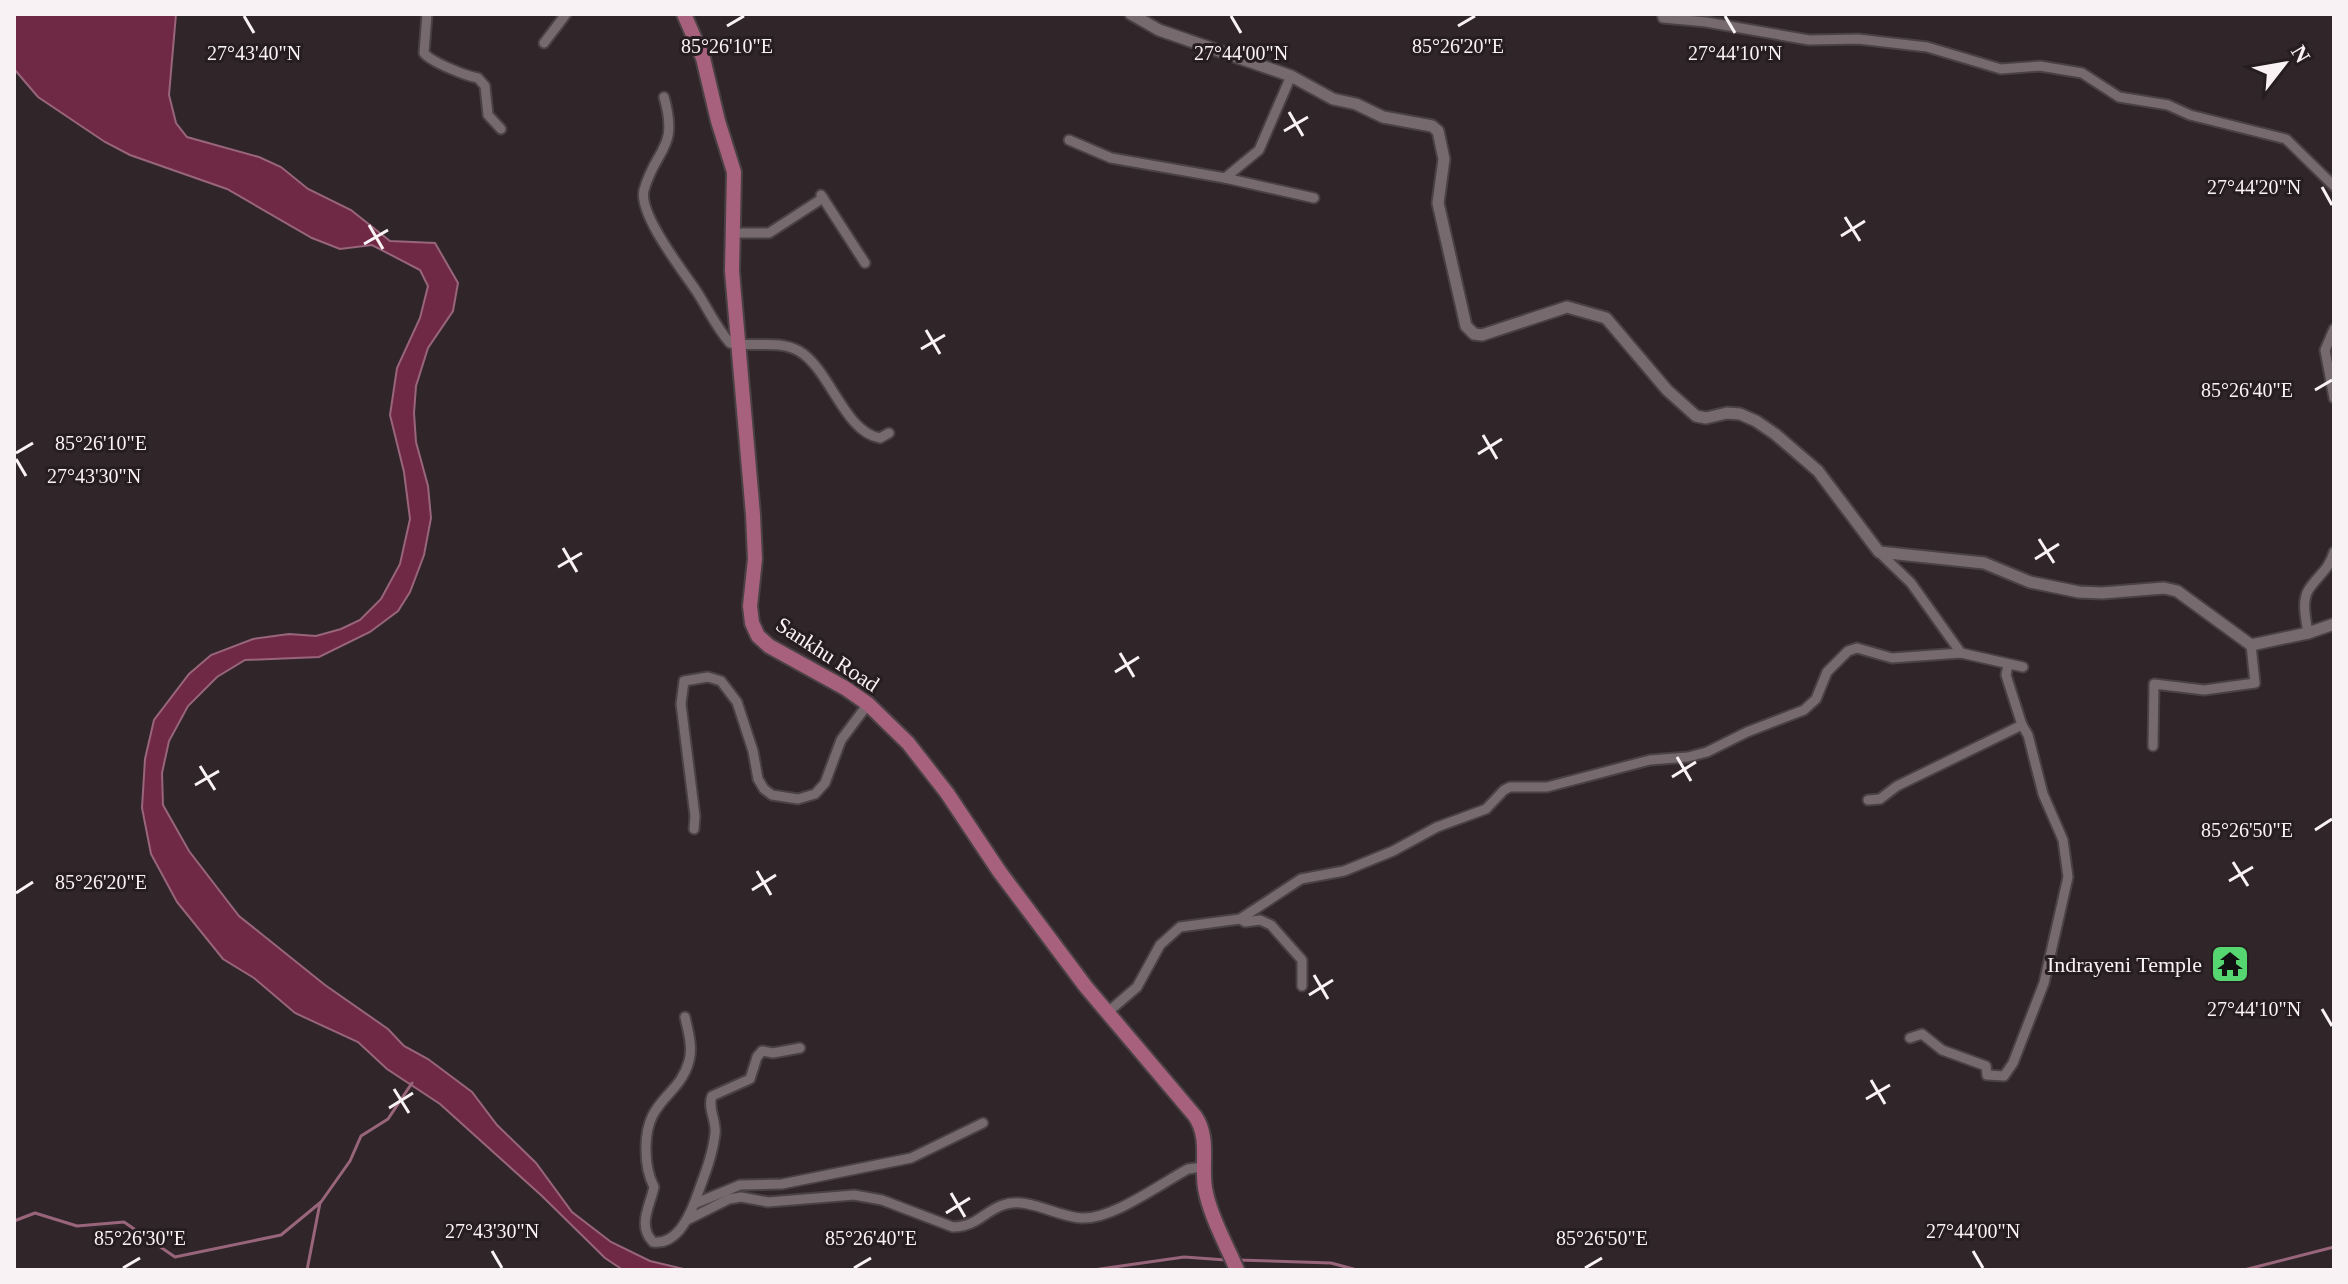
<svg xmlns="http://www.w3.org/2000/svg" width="2348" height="1284" viewBox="0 0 2348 1284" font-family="'Times New Roman',serif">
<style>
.water{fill:#6f2945;stroke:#98657a;stroke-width:2}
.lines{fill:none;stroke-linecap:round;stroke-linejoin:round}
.stream{stroke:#98657a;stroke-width:3}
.minor-casing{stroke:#4a4144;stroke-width:13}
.tertiary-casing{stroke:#4a4144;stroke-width:15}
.primary-casing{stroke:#4a4144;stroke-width:18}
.minor{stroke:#766a6e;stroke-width:9}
.tertiary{stroke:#766a6e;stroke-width:11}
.primary{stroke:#a8617c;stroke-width:14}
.ticks{fill:none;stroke:#f9f2f4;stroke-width:3}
.labels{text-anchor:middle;stroke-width:6;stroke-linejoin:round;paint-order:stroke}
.street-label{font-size:22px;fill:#f9f2f4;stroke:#261d20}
.poi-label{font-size:22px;fill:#f9f2f4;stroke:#261d20;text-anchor:end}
.ticks-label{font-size:20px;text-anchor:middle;fill:#f9f2f4;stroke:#261d20;stroke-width:6;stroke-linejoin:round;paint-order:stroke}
</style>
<rect width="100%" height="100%" fill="#302629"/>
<path class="water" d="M 14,14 L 176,14 L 169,95 L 176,123 L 187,137 L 259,157 L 281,167 L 308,189 L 351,210 L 390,241 L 435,243 L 458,283 L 453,311 L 428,348 L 416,386 L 414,413 L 416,442 L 428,486 L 431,518 L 424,555 L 410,592 L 398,611 L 370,632 L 319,657 L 245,660 L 217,677 L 188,706 L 169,741 L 162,773 L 163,805 L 189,851 L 239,916 L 325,985 L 388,1029 L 404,1046 L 428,1059 L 472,1092 L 497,1125 L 536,1163 L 572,1212 L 611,1242 L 650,1261 L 688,1270 L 623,1270 L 605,1258 L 542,1196 L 440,1104 L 387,1069 L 358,1042 L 295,1013 L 254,978 L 223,959 L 177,902 L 151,854 L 142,808 L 145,759 L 154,720 L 189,674 L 211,655 L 253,639 L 289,634 L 316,636 L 341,629 L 360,620 L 381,599 L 400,564 L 410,519 L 404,472 L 390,415 L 397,368 L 420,318 L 428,286 L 420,270 L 372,245 L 340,249 L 312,238 L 227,189 L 130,155 L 105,142 L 38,97 L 15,70 Z"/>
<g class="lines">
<g class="stream">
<path d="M 14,1221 L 35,1213 L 77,1226 L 124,1222 L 175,1257 L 281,1235 L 321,1202 L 350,1161 L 361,1136 L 388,1119 L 412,1083"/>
<path d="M 1237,1260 L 1331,1263 L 1357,1270"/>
<path d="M 307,1270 L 320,1203"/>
<path d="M 1093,1270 L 1184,1257 L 1226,1260"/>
<path d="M 2244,1270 L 2334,1247"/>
</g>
<g class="minor-casing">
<g id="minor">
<path d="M 427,14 L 424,53 C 431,62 466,76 478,78 L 485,86 L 488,115 L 501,129"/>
<path d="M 1662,14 L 1663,18 L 1706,22 L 1809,40 L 1858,39 L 1927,47 L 2001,69 L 2040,66 L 2082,73 L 2119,97 L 2168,105 L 2190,115 L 2286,139 L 2334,186"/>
<path d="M 544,43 L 566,14"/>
<path d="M 664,97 C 679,150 656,147 644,190 C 638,214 683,271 697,292 C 708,309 716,327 730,343 C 753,348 778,339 799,351 C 830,369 844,432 880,438 L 889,433"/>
<path d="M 1069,140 L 1111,158 L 1225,178 L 1259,150 L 1291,76"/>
<path d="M 1225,178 L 1314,198"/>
<path d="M 821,195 L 865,263"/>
<path d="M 733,233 L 769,233 L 823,198"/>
<path d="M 2334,329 L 2325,350 L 2334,398"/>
<path d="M 1879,552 L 1911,583 L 1961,653"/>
<path d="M 2308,633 C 2306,619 2301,601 2309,589 C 2319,574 2328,571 2334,552"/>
<path d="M 2153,746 L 2154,684 L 2204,690 L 2255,683 L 2251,645"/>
<path d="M 1868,800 L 1880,799 L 1897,786 L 2022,725"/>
<path d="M 694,829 L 695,816 L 681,704 L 684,681 L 708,677 L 721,681 L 737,702 L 753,751 L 758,779 L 764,789 L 772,795 L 798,799 L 815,794 L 825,783 L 841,740 L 868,704"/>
<path d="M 1240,919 L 1245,922 L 1260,920 L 1271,925 L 1302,960 L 1302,986"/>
<path d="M 1108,1012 L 1137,987 L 1160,945 L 1180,927 L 1240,919 L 1301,879 L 1344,871 L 1393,851 L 1437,827 L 1486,809 L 1504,790 L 1510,787 L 1547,787 L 1650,760 L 1688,757 L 1707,752 L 1747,732 L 1804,710 L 1816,699 L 1827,672 L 1848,651 L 1857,648 L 1892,658 L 1961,653 L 2023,667"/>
<path d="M 685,1017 C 688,1031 693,1047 689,1061 C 679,1098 645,1098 646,1150 C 646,1163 648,1175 654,1187 C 650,1206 637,1226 653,1242 C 675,1245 687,1221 694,1204 L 740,1185 L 782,1184 L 911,1158 L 983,1123"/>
<path d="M 1910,1038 L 1922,1034 L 1942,1050 L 1986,1066 L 1987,1075 L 2004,1076 L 2013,1063 L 2044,983 L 2068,877 L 2063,840 L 2043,794 L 2028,735 L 2022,725 L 2006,675 L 2008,665"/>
<path d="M 694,1204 C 702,1181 712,1159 715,1134 C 717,1121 707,1108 712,1096 L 750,1079 L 757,1057 L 762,1051 L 773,1053 L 800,1048"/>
<path d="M 687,1220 L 729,1199 L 741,1197 L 768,1202 L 854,1195 L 882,1200 L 953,1227 C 978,1226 983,1212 1003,1205 C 1027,1196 1057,1217 1081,1218 C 1112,1220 1160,1184 1188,1169 L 1203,1167"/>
</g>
</g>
<g class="tertiary-casing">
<path id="tertiary" d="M 1131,14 L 1159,30 L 1291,76 L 1333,99 L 1356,104 L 1383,117 L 1432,126 L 1438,131 L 1444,159 L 1438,203 L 1466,326 L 1474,334 L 1482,335 L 1567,307 L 1606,318 L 1667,390 L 1696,416 L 1706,418 L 1727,413 L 1740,414 L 1756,421 L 1775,434 L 1818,471 L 1879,552 L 1984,563 L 2030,582 L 2079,592 L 2102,593 L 2164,588 L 2177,591 L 2251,645 L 2308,633 L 2334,624"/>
</g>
<g class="primary-casing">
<path id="primary" d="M 684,14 L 703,58 L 718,121 L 734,172 L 732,271 L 753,515 L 755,559 L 750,606 L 752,623 L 758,636 L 769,646 L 845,688 L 868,704 L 908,743 L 947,793 L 999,871 L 1086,987 L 1195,1116 C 1210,1138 1201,1163 1205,1188 C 1210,1216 1226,1244 1237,1270"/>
</g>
<use href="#minor" class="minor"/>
<use href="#tertiary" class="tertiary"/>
<use href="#primary" class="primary"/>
</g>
<path class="ticks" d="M 244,16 L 254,33M 1231,16 L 1241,33M 1725,16 L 1735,33M 727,26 L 744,16M 1458,26 L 1475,16M 1289,112 L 1303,136M 1284,131 L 1308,117M 2322,187 L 2332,205M 1845,217 L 1860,241M 369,225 L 383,249M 1841,236 L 1865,221M 364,244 L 388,230M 926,330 L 940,354M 921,349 L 945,335M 2315,390 L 2332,380M 1483,435 L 1497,459M 16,453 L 33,443M 1478,454 L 1502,439M 16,459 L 26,476M 2039,539 L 2054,563M 563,548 L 577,572M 2035,559 L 2059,544M 558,567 L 582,553M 1120,653 L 1134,677M 1115,672 L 1139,657M 1677,757 L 1691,781M 200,766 L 215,790M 1672,777 L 1696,762M 195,785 L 219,771M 2315,830 L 2332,819M 2233,862 L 2248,886M 757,871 L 771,895M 2229,881 L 2253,867M 752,890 L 776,875M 16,893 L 33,882M 1314,975 L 1328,999M 1309,995 L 1333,980M 2322,1009 L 2332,1026M 1871,1080 L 1885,1104M 394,1089 L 409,1113M 1866,1099 L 1890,1085M 389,1108 L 413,1093M 951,1193 L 965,1217M 946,1213 L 970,1198M 492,1251 L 502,1268M 1973,1251 L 1983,1268M 123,1268 L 140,1258M 854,1268 L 871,1258M 1585,1268 L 1602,1258"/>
<defs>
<g id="temple-square" transform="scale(2)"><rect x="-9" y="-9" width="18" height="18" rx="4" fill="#56d671" stroke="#261d20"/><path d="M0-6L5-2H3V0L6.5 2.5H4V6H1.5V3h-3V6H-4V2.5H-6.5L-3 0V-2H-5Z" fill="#111"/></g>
</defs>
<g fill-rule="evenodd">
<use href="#temple-square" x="2230" y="964"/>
</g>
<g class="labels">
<g class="street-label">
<text transform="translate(828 654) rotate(33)" y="8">Sankhu Road</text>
</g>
<g class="poi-label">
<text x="2202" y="972">Indrayeni Temple</text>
</g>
</g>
<g class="ticks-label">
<text x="727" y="53">85°26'10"E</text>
<text x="1458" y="53">85°26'20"E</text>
<text x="254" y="60">27°43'40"N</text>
<text x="1241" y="60">27°44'00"N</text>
<text x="1735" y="60">27°44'10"N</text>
<text x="2254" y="194">27°44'20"N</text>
<text x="2247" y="397">85°26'40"E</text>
<text x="101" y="450">85°26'10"E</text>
<text x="94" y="483">27°43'30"N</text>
<text x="2247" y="837">85°26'50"E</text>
<text x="101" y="889">85°26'20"E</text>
<text x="2254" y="1016">27°44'10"N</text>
<text x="492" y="1238">27°43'30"N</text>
<text x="1973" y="1238">27°44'00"N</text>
<text x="140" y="1245">85°26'30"E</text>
<text x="871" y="1245">85°26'40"E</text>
<text x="1602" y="1245">85°26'50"E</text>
</g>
<rect width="2348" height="1284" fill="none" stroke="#f9f2f4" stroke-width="32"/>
<g transform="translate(2284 64) rotate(59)" stroke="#261d20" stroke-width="6" paint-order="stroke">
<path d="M0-6L14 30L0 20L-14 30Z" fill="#f9f2f4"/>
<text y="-12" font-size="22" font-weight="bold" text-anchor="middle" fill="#f9f2f4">N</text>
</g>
</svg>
